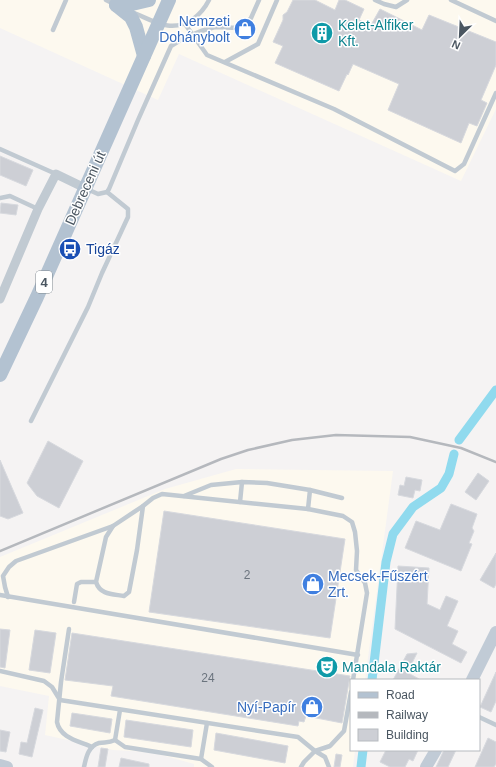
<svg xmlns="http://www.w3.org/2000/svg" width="496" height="767" viewBox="0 0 496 767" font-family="Arial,sans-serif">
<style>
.commercial{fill:#fdf9ef}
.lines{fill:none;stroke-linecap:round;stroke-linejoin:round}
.canal{stroke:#90daee;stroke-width:9}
.building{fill:#cdcfd5;stroke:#d7d9de}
.service{stroke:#c1cad2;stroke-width:4.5}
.minor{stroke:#c1cad2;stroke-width:9}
.secondary{stroke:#c1cbd6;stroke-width:12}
.primary{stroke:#b3c2d1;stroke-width:14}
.rail{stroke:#b5b8bd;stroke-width:2.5}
.labels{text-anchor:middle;stroke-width:3;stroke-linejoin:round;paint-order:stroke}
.number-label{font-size:12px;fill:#6b747e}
.shield{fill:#fff;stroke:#808990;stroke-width:1}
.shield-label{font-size:13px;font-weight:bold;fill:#4a5661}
.shop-label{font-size:14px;fill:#366cbe;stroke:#fff;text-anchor:end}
.culture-label{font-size:14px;fill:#0d838f;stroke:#fff;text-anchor:start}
.street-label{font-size:14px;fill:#4a5661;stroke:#fff}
.transit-label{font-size:14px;fill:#164399;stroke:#fff;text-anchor:start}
</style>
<rect width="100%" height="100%" fill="#f5f3f3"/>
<g class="commercial">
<path d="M 0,0 L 496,0 L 496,109 L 461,181 L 179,54 L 158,100 L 0,28 Z"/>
<path d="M 236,469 L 393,471 L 365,680 L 351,680 L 351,750 L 355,750 L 353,767 L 194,767 L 194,764 L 151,752 L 113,750 L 45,735 L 49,696 L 0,686 L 0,557 L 165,489 Z"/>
</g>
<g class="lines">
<g class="canal">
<path d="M 459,440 L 496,390"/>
<path d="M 372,680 L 386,562 L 393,534 L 413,507 L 441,488 L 449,474 L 454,454"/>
<path d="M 361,767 L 363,750"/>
</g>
</g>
<g class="building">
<path d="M 293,0 L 315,0 L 335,10 L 339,0 L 345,0 L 364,9 L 359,20 L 371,25 L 380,9 L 422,30 L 429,15 L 496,42 L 496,65 L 481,100 L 487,103 L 477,126 L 469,123 L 461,143 L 388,110 L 399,84 L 353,64 L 348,75 L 347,74 L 339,91 L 275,63 L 283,46 L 273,42 L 283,20 L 283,15 L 287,12 Z"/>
<path d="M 0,156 L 33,170 L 26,186 L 0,175 Z"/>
<path d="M 1,203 L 18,205 L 16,215 L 0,213 Z"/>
<path d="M 48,441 L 83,461 L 59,508 L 37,496 L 27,483 Z"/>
<path d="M 0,460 L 23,513 L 8,519 L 0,516 Z"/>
<path d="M 478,473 L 489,481 L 476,500 L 465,492 Z"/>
<path d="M 406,477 L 422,480 L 420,491 L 415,490 L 413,498 L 398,495 L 400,485 L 404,486 Z"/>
<path d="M 451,504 L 477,514 L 472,528 L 474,531 L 469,543 L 472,544 L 461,571 L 405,548 L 416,521 L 440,530 Z"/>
<path d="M 164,511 L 345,539 L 330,638 L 149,612 Z"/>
<path d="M 496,553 L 496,584 L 494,588 L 480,580 Z"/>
<path d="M 398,566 L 429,568 L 427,604 L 440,610 L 446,596 L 458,601 L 447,626 L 458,631 L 452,644 L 467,652 L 461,663 L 395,629 Z"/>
<path d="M 0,629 L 10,630 L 5,668 L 0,667 Z"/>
<path d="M 35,630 L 56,633 L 50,673 L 29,670 Z"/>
<path d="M 72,633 L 350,676 L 342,723 L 306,716 L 304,722 L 299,721 L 298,726 L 111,696 L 113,686 L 65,680 Z"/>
<path d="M 417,653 L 412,663 L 413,663 L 408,673 L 421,680 L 393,680 L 407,654 Z"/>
<path d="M 496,672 L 496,701 L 491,712 L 480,707 Z"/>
<path d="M 35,708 L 43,710 L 32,757 L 19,754 L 21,742 L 27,743 Z"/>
<path d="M 72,713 L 112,719 L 110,733 L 70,726 Z"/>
<path d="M 126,720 L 193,730 L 191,747 L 124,737 Z"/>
<path d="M 0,730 L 10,732 L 6,752 L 0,751 Z"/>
<path d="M 216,733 L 288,746 L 285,763 L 214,750 Z"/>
<path d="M 488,738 L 496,742 L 496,764 L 494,767 L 475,767 Z"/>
<path d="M 101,748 L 108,749 L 105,767 L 98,767 Z"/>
<path d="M 386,750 L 418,750 L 413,761 L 409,759 L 405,767 L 390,767 L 380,762 Z"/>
<path d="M 444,750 L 456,750 L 448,767 L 436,767 Z"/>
<path d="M 336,754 L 342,755 L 340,767 L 334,767 Z"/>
<path d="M 121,758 L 149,764 L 149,767 L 119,767 Z"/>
</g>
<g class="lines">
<g class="service">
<path d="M 106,0 L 114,4"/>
<path d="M 375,0 L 384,4 L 396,7 L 407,0"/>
<path d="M 451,0 L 496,21"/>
<path d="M 132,12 C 154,21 171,34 193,19 C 200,14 205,8 209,0"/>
<path d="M 185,24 L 207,55 L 334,109 L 455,171 L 464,164 L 496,93"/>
<path d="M 53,30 L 66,0"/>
<path d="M 225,62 L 258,44 L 277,0"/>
<path d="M 0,149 L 56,174"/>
<path d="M 87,189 L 98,194 L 107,192 L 109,189 L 138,120 L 171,46 L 184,38 L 201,31 L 215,27 L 238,28 L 246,24 L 251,18 L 259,0"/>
<path d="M 0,198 L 10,196 L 38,209"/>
<path d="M 31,421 L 88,307 L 102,273 L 128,217 L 128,209 L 107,192"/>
<path d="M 184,496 L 211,485 L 242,482 L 267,483 L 310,490 L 342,498"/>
<path d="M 240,502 L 242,482"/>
<path d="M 308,509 L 310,490"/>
<path d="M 113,526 L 106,537 L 96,582 C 100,595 113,594 124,596 L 129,592 L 137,550 L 143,506 L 153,498 L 162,494 L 308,509 L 343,516 L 352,522 L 355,532 L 357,551 L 356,570 L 365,583 L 367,593 L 353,680"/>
<path d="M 0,595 L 358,655"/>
<path d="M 8,597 L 5,587 L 3,576 L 9,567 L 16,561 L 113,526 L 143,506"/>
<path d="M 74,602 L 77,584 L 81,582 L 96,582"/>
<path d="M 69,629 L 61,682 L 57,722 C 60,738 79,741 92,747"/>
<path d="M 0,671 L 44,681 L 52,687 L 60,700 L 298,737 L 315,751 L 325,757 L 329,767"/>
<path d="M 479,717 L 496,725"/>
<path d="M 115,740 L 125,747 L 201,759 L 212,767"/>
<path d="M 201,759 L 207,723"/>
<path d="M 84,767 C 86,758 88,746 99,743 C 106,742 109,743 115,740 L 120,710"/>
<path d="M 301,767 L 304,762 L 315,751 L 330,746 L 344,731 L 351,692"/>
</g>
<path class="minor" d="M 0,299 L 38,209 L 56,174 L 85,188"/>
<g class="secondary">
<path d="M 472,680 L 496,632"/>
<path d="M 0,765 L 7,767"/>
<path d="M 426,767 L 436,750"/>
</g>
<g class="primary">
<path d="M 116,5 L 131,17 L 136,27 L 144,56"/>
<path d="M 116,5 L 132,4 L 149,0"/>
<path d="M 0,375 L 37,297 L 169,0"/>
</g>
<path class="rail" d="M 0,551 L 221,459 L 248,450 L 292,440 L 336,435 L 410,437 L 461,448 L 496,462"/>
</g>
<defs>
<g id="shop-disc" transform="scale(1.15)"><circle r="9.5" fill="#3f7fe0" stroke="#fff"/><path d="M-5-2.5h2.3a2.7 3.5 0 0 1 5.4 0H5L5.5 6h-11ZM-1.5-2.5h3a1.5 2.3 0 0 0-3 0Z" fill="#fff"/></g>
<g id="building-disc" transform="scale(1.15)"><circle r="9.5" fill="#0f9aa8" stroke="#fff"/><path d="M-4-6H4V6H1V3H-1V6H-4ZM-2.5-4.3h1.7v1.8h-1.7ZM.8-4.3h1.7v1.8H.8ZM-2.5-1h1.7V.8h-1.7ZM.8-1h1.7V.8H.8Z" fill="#fff"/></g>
<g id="bus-disc" transform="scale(1.15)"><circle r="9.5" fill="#1a4fb4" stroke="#fff"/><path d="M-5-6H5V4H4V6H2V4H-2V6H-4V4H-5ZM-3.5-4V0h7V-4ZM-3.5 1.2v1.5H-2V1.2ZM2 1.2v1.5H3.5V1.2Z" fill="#fff"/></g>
<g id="theatre-disc" transform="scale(1.15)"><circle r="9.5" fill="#0f9aa8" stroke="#fff"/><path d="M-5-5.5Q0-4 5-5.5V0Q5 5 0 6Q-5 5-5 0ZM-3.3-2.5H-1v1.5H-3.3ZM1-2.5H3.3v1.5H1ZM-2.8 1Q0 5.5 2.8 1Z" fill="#fff"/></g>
</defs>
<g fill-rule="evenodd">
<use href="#shop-disc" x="245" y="29"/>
<use href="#building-disc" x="322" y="33"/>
<use href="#bus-disc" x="70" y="249"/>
<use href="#shop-disc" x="313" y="584"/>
<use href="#theatre-disc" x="327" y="667"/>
<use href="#shop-disc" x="312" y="707"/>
</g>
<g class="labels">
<g class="number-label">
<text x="247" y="579">2</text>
<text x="208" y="682">24</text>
</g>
<rect class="shield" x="36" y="271" width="16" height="22" rx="3"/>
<g class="shield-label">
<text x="44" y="287">4</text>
</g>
<g class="shop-label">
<text x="230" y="26">Nemzeti<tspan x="230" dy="16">Dohánybolt</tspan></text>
<text x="328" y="581" text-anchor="start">Mecsek-Fűszért<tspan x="328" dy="16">Zrt.</tspan></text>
<text x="296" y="712">Nyí-Papír</text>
</g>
<g class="culture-label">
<text x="338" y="30">Kelet-Alfiker<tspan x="338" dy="16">Kft.</tspan></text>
<text x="342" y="672">Mandala Raktár</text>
</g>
<g class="street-label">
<text transform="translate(85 188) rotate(-66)" y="5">Debreceni út</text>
</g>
<g class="transit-label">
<text x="86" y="254">Tigáz</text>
</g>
</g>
<rect x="350" y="679" width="130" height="72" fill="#ffffff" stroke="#b7bbc0"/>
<rect x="358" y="692" width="20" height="6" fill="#b3c2d1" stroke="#b7bbc0"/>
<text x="386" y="699" font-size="12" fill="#4a5661">Road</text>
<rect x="358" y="712" width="20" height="6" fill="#b5b8bd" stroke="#b7bbc0"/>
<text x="386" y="719" font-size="12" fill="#4a5661">Railway</text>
<rect x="358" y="729" width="20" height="12" fill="#cdcfd5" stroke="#b7bbc0"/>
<text x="386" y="739" font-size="12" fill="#4a5661">Building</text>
<g transform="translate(460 36) rotate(204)" stroke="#ffffff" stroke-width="3" paint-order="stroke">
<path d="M0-3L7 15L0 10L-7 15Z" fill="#4a5661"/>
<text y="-6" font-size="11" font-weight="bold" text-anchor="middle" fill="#4a5661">N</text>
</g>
</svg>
